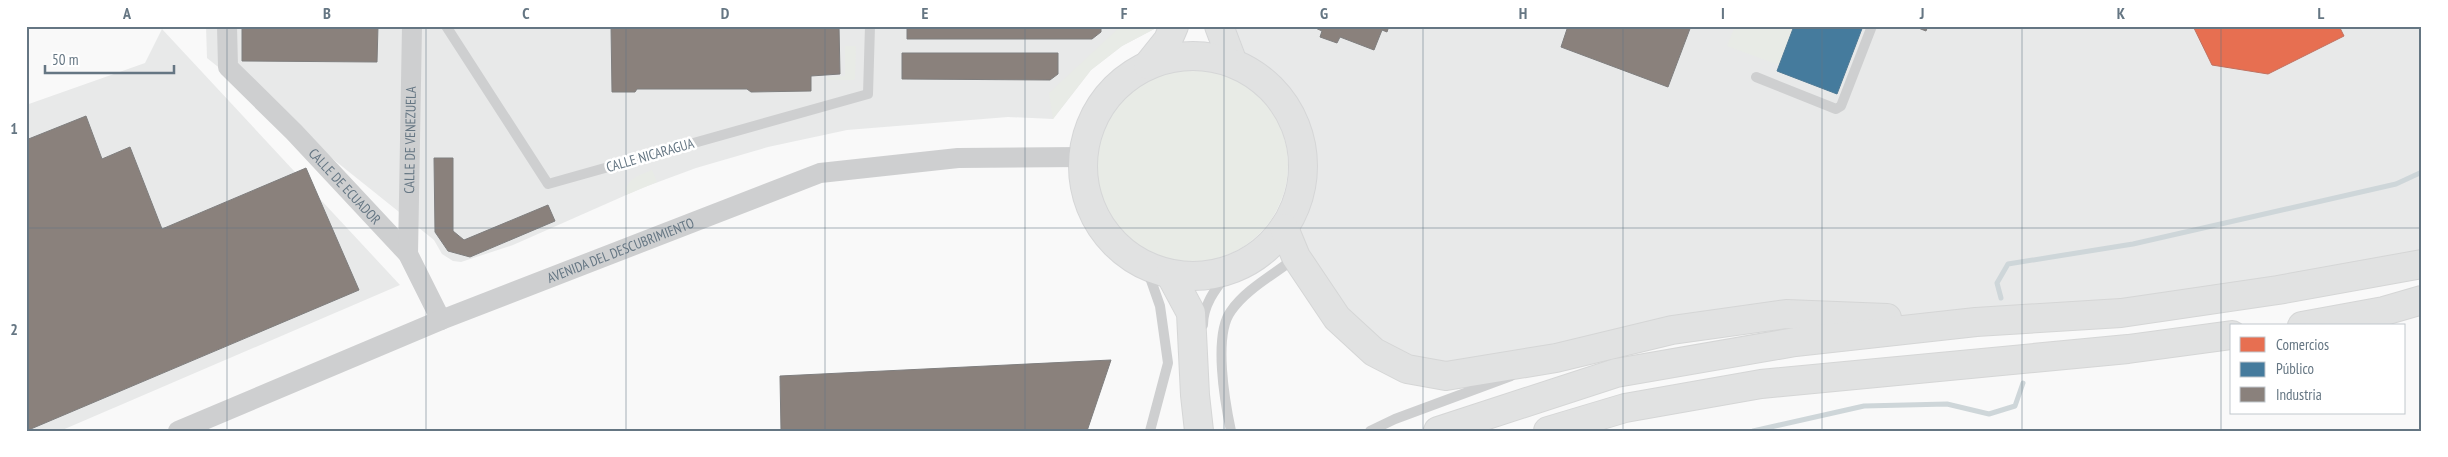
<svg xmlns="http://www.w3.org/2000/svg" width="2448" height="457" viewBox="0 0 2448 457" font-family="'PT Sans Narrow',sans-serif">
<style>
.built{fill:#e8e9e9}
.green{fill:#e8ebe6}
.shops{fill:#e76f51;stroke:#c07160}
.public{fill:#457b9d;stroke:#4f7a95}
.industry{fill:#8a817c;stroke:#7f7e7e}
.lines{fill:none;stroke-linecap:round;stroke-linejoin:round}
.stream{stroke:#ced6d9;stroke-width:5}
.secondary-casing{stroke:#d5d6d7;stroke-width:30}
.trunk-casing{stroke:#d5d6d6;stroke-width:30}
.service{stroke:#cecfd0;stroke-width:10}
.minor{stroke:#cecfd0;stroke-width:20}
.secondary{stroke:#e1e2e2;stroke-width:28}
.trunk{stroke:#e1e2e2;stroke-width:28}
.grid{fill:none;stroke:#657683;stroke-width:1;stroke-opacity:0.55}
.labels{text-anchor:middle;stroke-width:5;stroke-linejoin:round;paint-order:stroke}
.street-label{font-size:14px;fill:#657683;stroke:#fff}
.neatline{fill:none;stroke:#657683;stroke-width:2}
.grid-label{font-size:16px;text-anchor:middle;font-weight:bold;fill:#657683}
</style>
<rect width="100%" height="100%" fill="#f9f9f9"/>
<g class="built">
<path d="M 206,26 L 1160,26 L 1122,46 L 1091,70 L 1053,119 L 1008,117 L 847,130 L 768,147 L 696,168 L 642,188 L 513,245 L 461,262 L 453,261 L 442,254 L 434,240 L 207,58 Z"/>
<path d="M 1219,26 L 2422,26 L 2422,264 L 1976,322 L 1786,314 L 1446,376 L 1374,352 L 1284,228 L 1298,198 L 1303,166 L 1298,133 L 1283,104 L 1261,80 L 1233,63 Z"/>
<path d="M 162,29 L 400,285 L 60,431 L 26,431 L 26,105 L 145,63 Z"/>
</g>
<g class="green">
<path d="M 1121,26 L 1160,26 L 1122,46 L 1091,70 L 1053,119 L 1049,93 Z"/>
<path d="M 1735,26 L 1794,26 L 1779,65 L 1727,46 Z"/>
<path d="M 845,46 L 856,46 L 855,78 L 854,80 L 827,80 L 827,77 L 845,76 Z"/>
<circle cx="1191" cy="165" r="97"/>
<path d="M 652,170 L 657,182 L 626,195 C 625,178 639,176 652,170 Z"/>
</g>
<path class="shops" d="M 2193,26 L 2339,26 L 2344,36 L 2268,74 L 2212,65 Z"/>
<path class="public" d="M 1794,26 L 1863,26 L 1837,94 L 1777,71 Z"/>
<g class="industry">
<path d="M 242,26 L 378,26 L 377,62 L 242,61 Z"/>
<path d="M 611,26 L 839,26 L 840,74 L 811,76 L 811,91 L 751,92 L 747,89 L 637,89 L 635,92 L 612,92 Z"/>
<path d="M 907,26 L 1101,26 L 1101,32 L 1092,39 L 907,39 Z"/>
<path d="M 1311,26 L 1389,26 L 1387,32 L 1382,30 L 1374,50 L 1340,37 L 1337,43 L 1320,37 L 1322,31 Z"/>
<path d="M 1568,26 L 1691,26 L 1668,87 L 1561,47 Z"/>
<path d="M 1913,26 L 1928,26 L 1926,31 Z"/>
<path d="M 902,53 L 1058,53 L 1058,74 L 1050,80 L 902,79 Z"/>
<path d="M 86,116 L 102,159 L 130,147 L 162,229 L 306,168 L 359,290 L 26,431 L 26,140 Z"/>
<path d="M 434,158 L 453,158 L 453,231 L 464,240 L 548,205 L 555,221 L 470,257 L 448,251 L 435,232 Z"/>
<path d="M 1111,360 L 1087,431 L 781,431 L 780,376 Z"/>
</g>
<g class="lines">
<g class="stream">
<path d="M 2001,298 L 1997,283 L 2008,264 L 2133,244 L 2396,184 L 2422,172"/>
<path d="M 1753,431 L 1864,406 L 1947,404 L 1989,414 L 2015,406 L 2023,383"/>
</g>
<g class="secondary-casing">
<g id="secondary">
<path d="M 1219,26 L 1233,63"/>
<circle cx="1193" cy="166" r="110"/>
<path d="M 1148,65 L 1168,40 L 1174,26"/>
</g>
</g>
<g class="trunk-casing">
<g id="trunk">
<path d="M 1284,228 L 1296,257 L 1337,318 L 1374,352 L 1407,369 L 1446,376 L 1556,358 L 1672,330 L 1786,314 L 1887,318"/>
<path d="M 1170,274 L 1191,313 L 1195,395 L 1199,431"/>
<path d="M 2302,326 L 2384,311 L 2422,300"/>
<path d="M 1438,431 L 1616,373 L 1795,342 L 1976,322 L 2121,313 L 2278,290 L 2422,264"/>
<path d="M 1548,431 L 1625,408 L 1761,384 L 2128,349 L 2232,335"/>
</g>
</g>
<g class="service">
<path d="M 446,26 L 548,184 L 868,94 L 870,26"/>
<path d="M 1756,77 L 1836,109 L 1841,106 L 1872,26"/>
<path d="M 1146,266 L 1160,306 L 1168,363 L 1150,431"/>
<path d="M 1203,325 C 1203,303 1218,286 1230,270"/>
<path d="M 1231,431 C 1225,403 1213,335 1231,311 C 1246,289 1275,274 1296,257"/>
<path d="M 1370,431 L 1395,419 L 1511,376"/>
</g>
<g class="minor">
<path id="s1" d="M 227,26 L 228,67 L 294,132 L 408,254 L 441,320"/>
<path id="s2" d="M 408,254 L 412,26"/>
<path id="s3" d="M 178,431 L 441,320 L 820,173 L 958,158 L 1083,157"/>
</g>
<use href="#secondary" class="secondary"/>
<use href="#trunk" class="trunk"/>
</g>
<path class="grid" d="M 227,26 L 227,431M 426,26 L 426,431M 626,26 L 626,431M 825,26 L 825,431M 1025,26 L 1025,431M 1224,26 L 1224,431M 1423,26 L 1423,431M 1623,26 L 1623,431M 1822,26 L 1822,431M 2022,26 L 2022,431M 2221,26 L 2221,431M 26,228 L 2422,228"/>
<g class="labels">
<g class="street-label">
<text dy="5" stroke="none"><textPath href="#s2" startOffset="114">CALLE DE VENEZUELA</textPath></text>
<text transform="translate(650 155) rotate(-16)" y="5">CALLE NICARAGUA</text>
<text dy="5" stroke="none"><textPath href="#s1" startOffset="208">CALLE DE ECUADOR</textPath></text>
<text dy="5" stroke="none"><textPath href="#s3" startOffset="478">AVENIDA DEL DESCUBRIMIENTO</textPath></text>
</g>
</g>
<rect width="2448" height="457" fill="none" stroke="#ffffff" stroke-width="55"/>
<rect x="2230" y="324" width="175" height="90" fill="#ffffff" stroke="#c1c8cd"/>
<rect x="2240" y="337" width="25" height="15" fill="#e76f51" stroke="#c1c8cd"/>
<text x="2276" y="350" font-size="15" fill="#657683">Comercios</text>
<rect x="2240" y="362" width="25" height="15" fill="#457b9d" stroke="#c1c8cd"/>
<text x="2276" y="374" font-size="15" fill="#657683">Público</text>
<rect x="2240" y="387" width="25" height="15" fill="#8a817c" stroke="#c1c8cd"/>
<text x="2276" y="400" font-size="15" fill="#657683">Industria</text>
<path d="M45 65v8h129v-8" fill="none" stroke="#657683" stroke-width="2.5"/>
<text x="52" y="65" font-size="15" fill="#657683" stroke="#ffffff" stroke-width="4" paint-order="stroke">50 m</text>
<rect x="28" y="28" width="2392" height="402" class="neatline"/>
<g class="grid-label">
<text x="127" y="19">A</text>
<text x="327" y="19">B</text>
<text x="526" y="19">C</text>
<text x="725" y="19">D</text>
<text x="925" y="19">E</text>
<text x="1124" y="19">F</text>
<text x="1324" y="19">G</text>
<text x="1523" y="19">H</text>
<text x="1723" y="19">I</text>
<text x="1922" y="19">J</text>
<text x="2121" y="19">K</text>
<text x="2321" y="19">L</text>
<text x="14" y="134">1</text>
<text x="14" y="335">2</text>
</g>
</svg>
